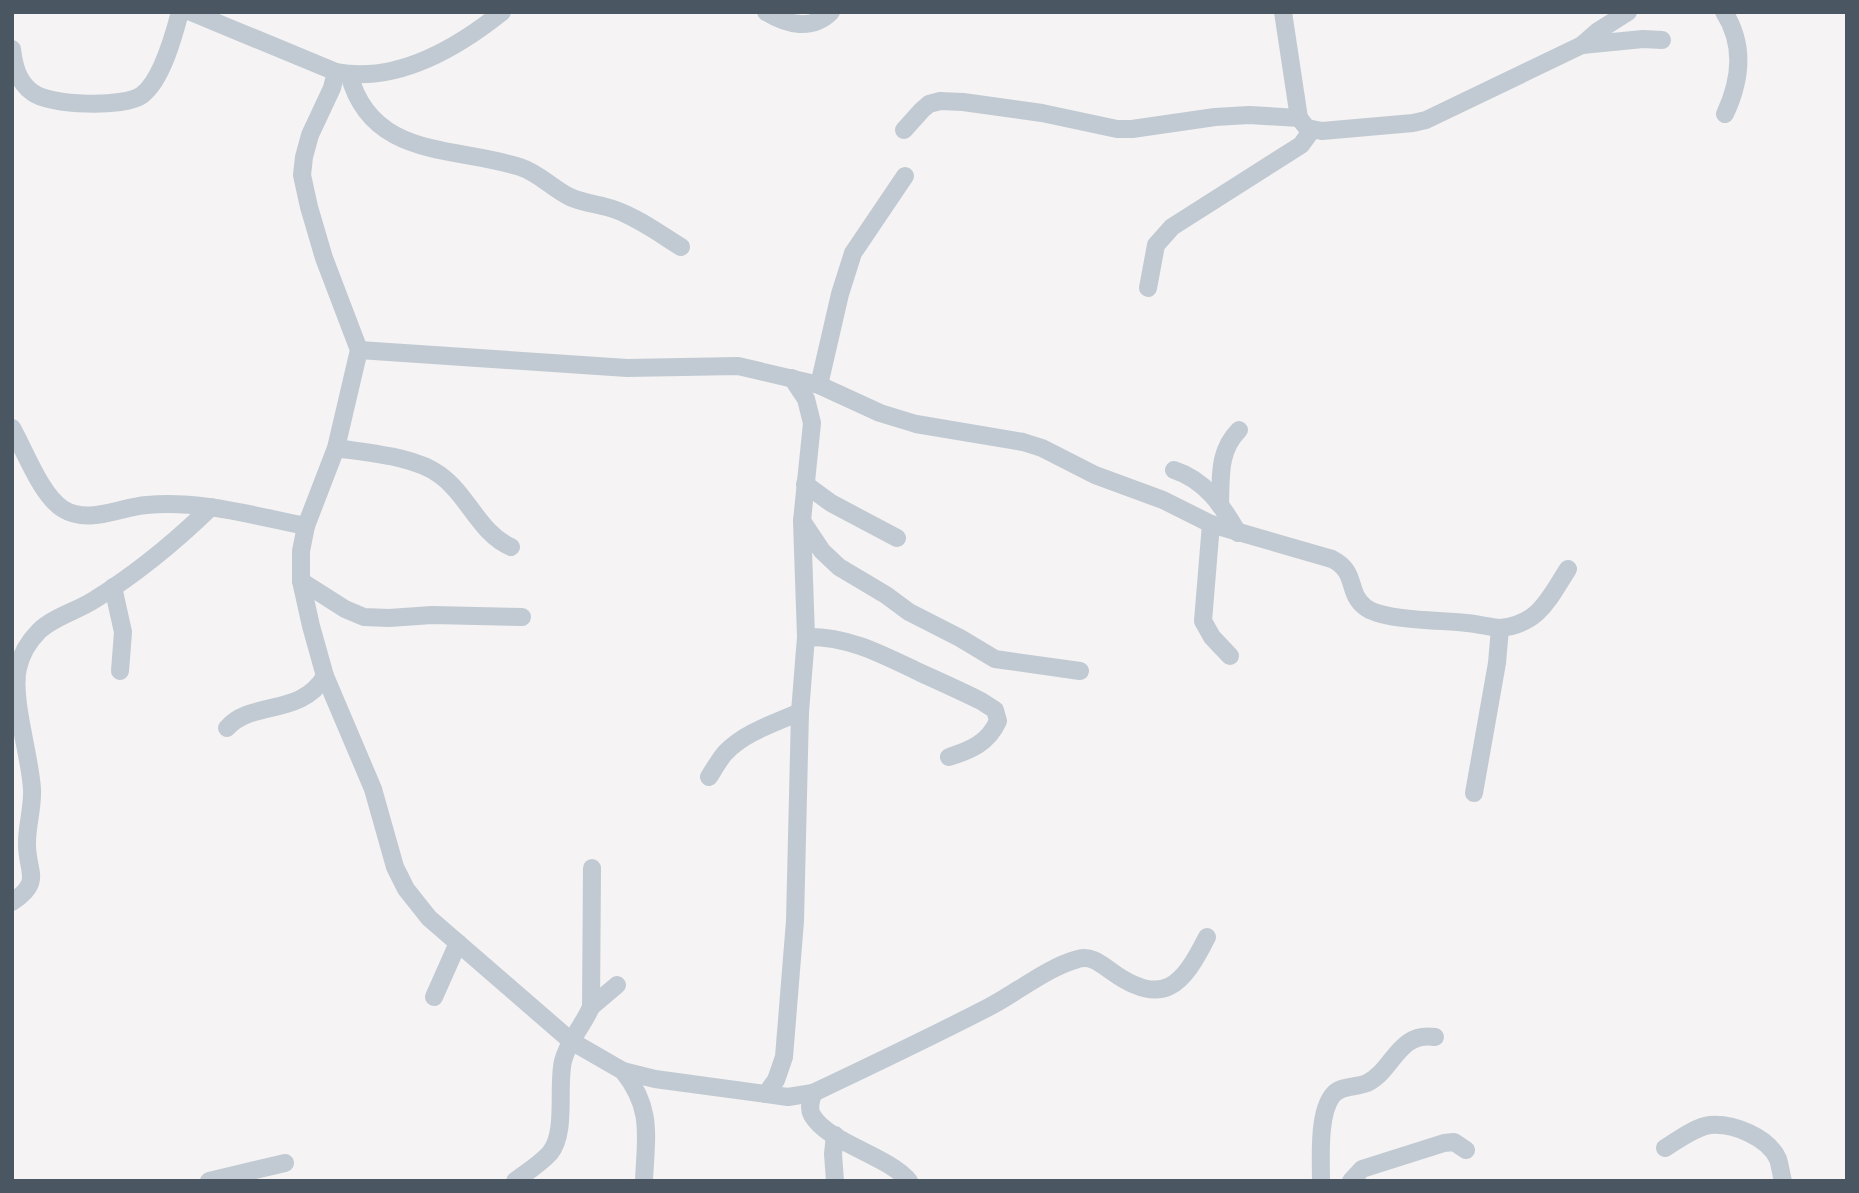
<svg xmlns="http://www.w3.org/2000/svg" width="1859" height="1193" viewBox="0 0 1859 1193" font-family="Overpass,sans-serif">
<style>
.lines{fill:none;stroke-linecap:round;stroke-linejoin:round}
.minor{stroke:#c1cad2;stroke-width:18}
</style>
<rect width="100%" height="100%" fill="#f5f3f3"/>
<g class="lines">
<g class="minor">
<path d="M 191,12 L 336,72 C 397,84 457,48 502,12"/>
<path d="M 766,12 C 787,25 812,31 831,12"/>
<path d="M 1283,12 L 1299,118 L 1307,128 L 1322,131 L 1413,123 L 1426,120 L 1582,45 L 1598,31 L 1628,12"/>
<path d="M 1724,12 C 1745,45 1741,80 1725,114"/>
<path d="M 1582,45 L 1643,39 L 1662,40"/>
<path d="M 12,49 C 14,66 18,82 32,92 C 49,106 125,108 142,95 C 162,80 174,35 180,12"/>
<path d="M 349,74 C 371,159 454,146 520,167 C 539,173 553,189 570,197 C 585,204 601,204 616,210 C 640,219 660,234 681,247"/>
<path d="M 904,130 L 922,110 L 929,104 L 940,101 L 963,102 L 1042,113 L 1117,129 L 1132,129 L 1215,117 L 1249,115 L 1299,118"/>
<path d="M 1148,288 L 1156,245 L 1172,227 L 1301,145 L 1312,130"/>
<path d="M 359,350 L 627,368 L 738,366 L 819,385 L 880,413 L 916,424 L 1023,442 L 1042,448 L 1095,475 L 1163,500 L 1211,524 L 1332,559 C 1358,572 1346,592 1365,607 C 1382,621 1443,620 1467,623 C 1478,624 1489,627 1500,628 L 1497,663 L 1474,793"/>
<path d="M 819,385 L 840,294 L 853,253 L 905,176"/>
<path d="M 12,428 C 25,451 41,495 63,509 C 89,525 119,507 147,505 C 201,500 254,516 306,526 L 336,448 L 359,350 L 324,258 L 309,207 L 302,175 L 304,157 L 310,135 L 332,88 L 336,72"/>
<path d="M 336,448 C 367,453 415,456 440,475 C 468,495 479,533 511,547"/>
<path d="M 1174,470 C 1205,480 1222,505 1238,533"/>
<path d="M 805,484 L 831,503 L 897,538"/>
<path d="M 1220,505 C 1221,477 1218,451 1239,430"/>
<path d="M 802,521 L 822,551 L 839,567 L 886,595 L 909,612 L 960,638 L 995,659 L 1080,671"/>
<path d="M 1211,524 L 1203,621 L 1212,637 L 1230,656"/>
<path d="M 306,526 L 301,551 L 301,581 L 311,626 L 325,676 L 373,789 L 395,867 L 406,889 L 429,918 L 571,1041 L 623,1071 L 655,1079 L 788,1097 L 813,1093 C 872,1065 931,1037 989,1007 C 1018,992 1046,968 1078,959 C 1091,955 1101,964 1111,971 C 1163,1009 1183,985 1207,937"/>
<path d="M 301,581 L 345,609 L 364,617 L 389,618 L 432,615 L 522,617"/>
<path d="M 113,587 L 123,632 L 120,671"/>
<path d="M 1500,628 C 1539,624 1548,600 1568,569"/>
<path d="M 806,637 C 849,636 883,655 921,673 C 941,682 961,691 981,701 L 995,710 L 998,721 C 988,743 971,750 949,757"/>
<path d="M 227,728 C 251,700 301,717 325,676"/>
<path d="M 709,777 C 714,769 719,760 725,753 C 745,732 775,723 800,712"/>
<path d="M 12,902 C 44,881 26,872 27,842 C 27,825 33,807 32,789 C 30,755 11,698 18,668 C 21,655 29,641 39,631 C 53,617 77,611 94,600 C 136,574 175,542 211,507"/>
<path d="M 434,997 L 458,943"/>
<path d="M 591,1007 L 617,985"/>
<path d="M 623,1071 C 653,1109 646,1135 644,1181"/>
<path d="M 813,1093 C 811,1101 808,1108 812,1115 C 828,1143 887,1155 909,1181"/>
<path d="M 766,1094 L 776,1080 L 784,1057 L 795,921 L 800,712 L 806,637 L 802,521 L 812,423 L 806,399 L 792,378"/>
<path d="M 1665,1148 C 1678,1140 1695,1127 1710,1125 C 1733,1123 1768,1137 1778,1159 C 1780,1165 1781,1174 1783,1181"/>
<path d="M 209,1181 L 285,1163"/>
<path d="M 515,1181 C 527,1172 540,1164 550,1153 C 567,1132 557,1087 563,1061 C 568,1041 583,1026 591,1007 L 592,868"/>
<path d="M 835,1181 L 833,1154 L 835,1135"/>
<path d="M 1321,1181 C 1321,1158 1318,1115 1332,1096 C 1340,1085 1355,1088 1367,1083 C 1393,1071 1398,1031 1435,1037"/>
<path d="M 1351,1181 L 1362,1169 L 1444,1143 L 1454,1142 L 1466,1150"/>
</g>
</g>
<rect width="1859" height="1193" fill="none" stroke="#4a5661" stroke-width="28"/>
</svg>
